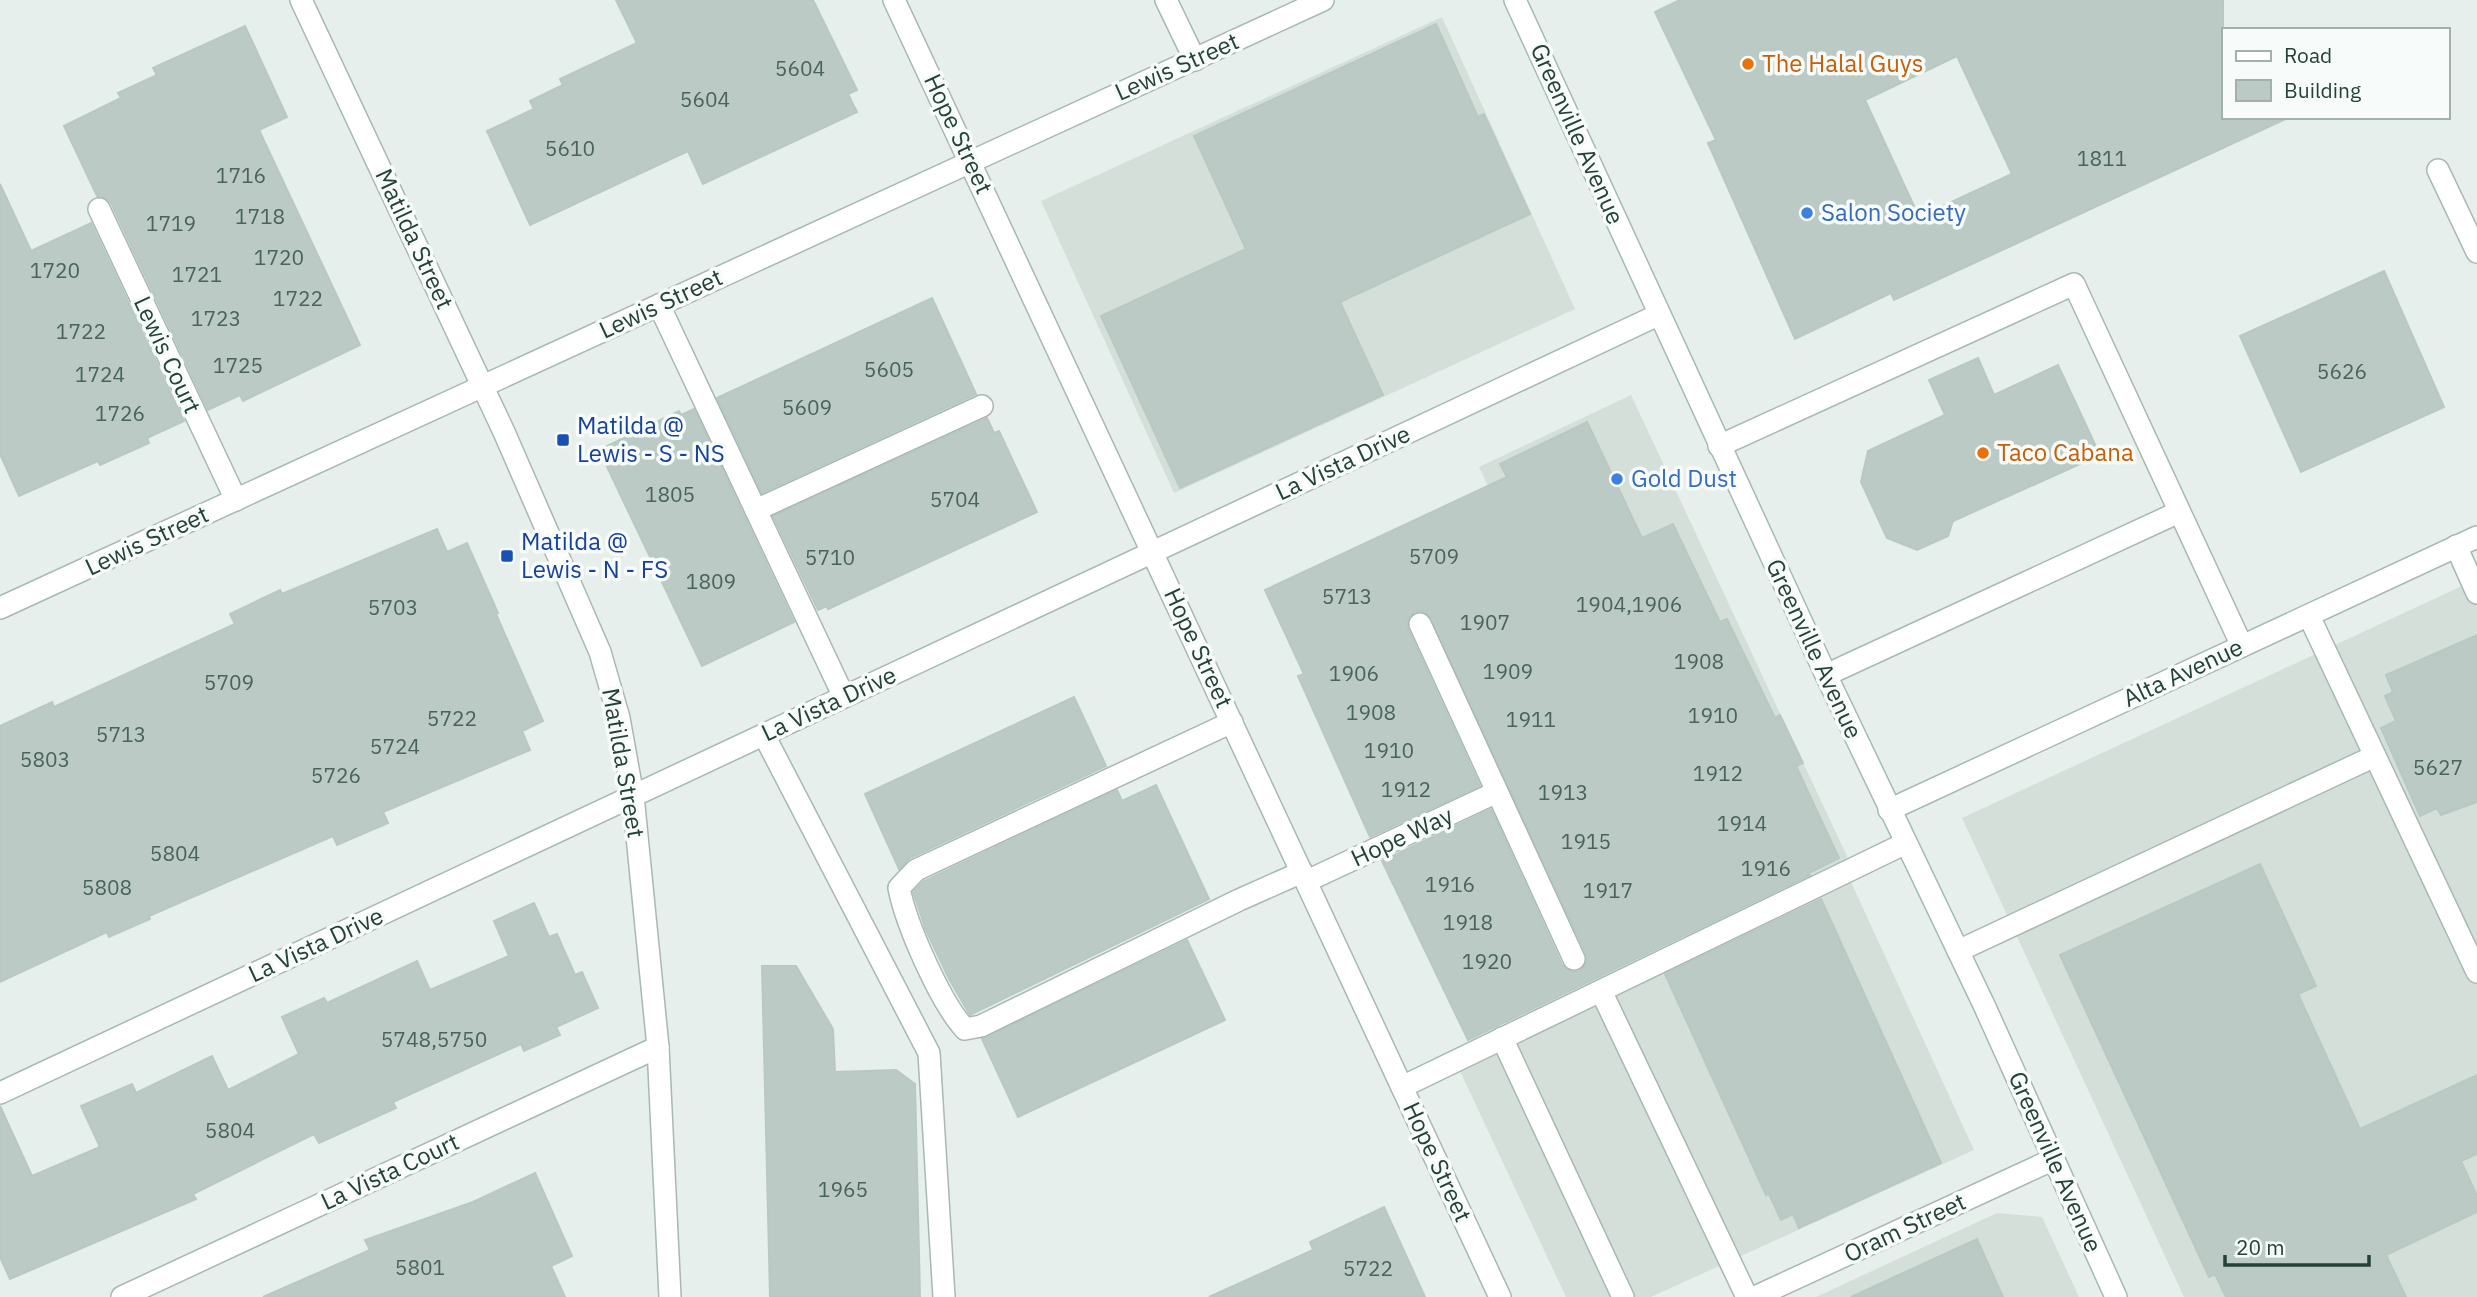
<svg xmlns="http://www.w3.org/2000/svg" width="2477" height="1297" viewBox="0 0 2477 1297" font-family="'IBM Plex Sans',sans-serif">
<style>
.built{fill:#d4dfda}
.building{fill:#bbcac4;stroke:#b8c9c2;stroke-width:2;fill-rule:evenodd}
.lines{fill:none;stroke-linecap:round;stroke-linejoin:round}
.service-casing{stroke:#a8b8b2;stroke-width:24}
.minor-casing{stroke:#a8b8b2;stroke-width:24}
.tertiary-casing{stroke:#a8b8b2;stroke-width:24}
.secondary-casing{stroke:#a4bbb3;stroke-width:24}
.service{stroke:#fff;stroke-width:21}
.minor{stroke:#fff;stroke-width:21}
.tertiary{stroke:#fff;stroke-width:21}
.secondary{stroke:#fff;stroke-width:21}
.food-dot{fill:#e8710a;stroke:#f7fbf9;stroke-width:2.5}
.shop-dot{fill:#3f7fe0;stroke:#f7fbf9;stroke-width:2.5}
.transit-dot{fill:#1a4fb4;stroke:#f7fbf9;stroke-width:2.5}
.labels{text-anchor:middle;stroke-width:7;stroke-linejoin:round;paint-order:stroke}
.number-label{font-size:21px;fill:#4a645c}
.food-label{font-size:24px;fill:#c56008;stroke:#f7fbf9;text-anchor:start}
.street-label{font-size:24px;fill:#24423a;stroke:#f7fbf9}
.shop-label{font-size:24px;fill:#366cbe;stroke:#f7fbf9;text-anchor:start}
.transit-label{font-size:24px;fill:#164399;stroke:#f7fbf9;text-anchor:start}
</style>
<rect width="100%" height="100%" fill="#e6efeb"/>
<g class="built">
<path d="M 1442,17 L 1575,309 L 1174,493 L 1041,201 Z"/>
<path d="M 1631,395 L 1852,867 L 1846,871 L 1974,1150 L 1651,1297 L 1566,1297 L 1452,1054 L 1687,943 L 1519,570 L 1525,566 L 1479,467 Z"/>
<path d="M 2477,579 L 2477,1297 L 2184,1297 L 1962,818 Z"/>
<path d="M 1997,1213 L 2042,1217 L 2079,1297 L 1816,1297 Z"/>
</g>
<g class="building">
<path d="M 616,0 L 813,0 L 857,90 L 848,94 L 857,112 L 703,184 L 688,151 L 530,225 L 487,131 L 534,109 L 530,101 L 563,85 L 560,79 L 637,43 Z"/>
<path d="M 1680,0 L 2223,0 L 2223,117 L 2290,117 L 1894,300 L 1891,293 L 1795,339 L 1708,143 L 1716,140 L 1655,12 ZM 1957,56 L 2012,174 L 1919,217 L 1865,100 Z"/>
<path d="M 1436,24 L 1478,117 L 1484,114 L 1530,214 L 1340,302 L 1383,395 L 1180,488 L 1101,316 L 1246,249 L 1194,136 Z"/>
<path d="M 245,26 L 287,117 L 259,130 L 360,345 L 243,401 L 240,395 L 208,410 L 111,203 L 106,198 L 97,196 L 64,126 L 121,98 L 118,93 L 157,75 L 153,68 Z"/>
<path d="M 0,184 L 31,251 L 91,223 L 184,421 L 147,438 L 149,443 L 100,465 L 98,461 L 19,496 L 0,454 Z"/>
<path d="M 2384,271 L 2444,407 L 2301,472 L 2240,336 Z"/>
<path d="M 932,298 L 976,394 L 762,493 L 717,398 Z"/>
<path d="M 1978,358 L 1994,395 L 2058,365 L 2100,455 L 1953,521 L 1948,536 L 1917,550 L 1887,538 L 1861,482 L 1868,451 L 1945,415 L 1929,380 Z"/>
<path d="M 694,409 L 794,622 L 702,666 L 599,450 L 679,411 L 681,415 Z"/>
<path d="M 987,418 L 994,433 L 999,431 L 1037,512 L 828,609 L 827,606 L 818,610 L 773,516 Z"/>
<path d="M 1587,422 L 1642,538 L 1673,524 L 1720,622 L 1727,619 L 1775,718 L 1780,715 L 1803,763 L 1796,766 L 1839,858 L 1809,873 L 1810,875 L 1468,1040 L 1382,861 L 1491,809 L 1562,965 L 1572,972 L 1580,971 L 1587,961 L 1586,954 L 1428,614 L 1422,611 L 1414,612 L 1407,622 L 1408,629 L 1480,786 L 1370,837 L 1298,676 L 1304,674 L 1265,590 L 1507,477 L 1500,464 Z"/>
<path d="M 437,529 L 447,552 L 467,543 L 498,613 L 496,614 L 543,721 L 522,731 L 530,750 L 383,812 L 388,823 L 337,845 L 333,836 L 149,916 L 150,919 L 109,937 L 107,932 L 0,982 L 0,726 L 52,702 L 54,707 L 235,624 L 230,614 L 280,590 L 282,594 Z"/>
<path d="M 2477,635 L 2477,802 L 2441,815 L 2437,808 L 2420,816 L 2381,728 L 2396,721 L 2385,696 L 2393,692 L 2386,675 Z"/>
<path d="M 1074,697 L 1106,766 L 910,858 L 899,869 L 865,794 Z"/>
<path d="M 1156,785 L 1209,899 L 970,1015 L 949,979 L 926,930 L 913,892 L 924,881 L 1117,790 L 1122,801 Z"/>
<path d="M 2260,864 L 2316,986 L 2298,994 L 2360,1129 L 2477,1075 L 2477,1154 L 2461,1161 L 2477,1196 L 2477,1212 L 2386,1255 L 2406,1297 L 2226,1297 L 2215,1274 L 2209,1277 L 2060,955 Z"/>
<path d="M 1821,899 L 1941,1163 L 1799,1228 L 1793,1214 L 1781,1220 L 1769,1194 L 1766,1195 L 1665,974 Z"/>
<path d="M 534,903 L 549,937 L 557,934 L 575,975 L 582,972 L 598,1008 L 556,1027 L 560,1035 L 524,1051 L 521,1044 L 393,1102 L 396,1108 L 319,1143 L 314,1134 L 193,1194 L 196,1199 L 10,1279 L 0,1257 L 0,1106 L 32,1176 L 100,1147 L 81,1106 L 132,1084 L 136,1093 L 212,1056 L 228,1090 L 299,1054 L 282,1017 L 324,998 L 327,1003 L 417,961 L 430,990 L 509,956 L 494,921 Z"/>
<path d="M 1187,940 L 1225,1020 L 1018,1117 L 982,1039 Z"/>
<path d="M 762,966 L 796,966 L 833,1029 L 835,1072 L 896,1070 L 915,1084 L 920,1297 L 770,1297 Z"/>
<path d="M 535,1173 L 572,1256 L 551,1266 L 565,1297 L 263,1297 L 370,1250 L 365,1240 L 473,1202 Z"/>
<path d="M 1384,1207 L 1425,1297 L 1209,1297 L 1313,1250 L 1310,1242 Z"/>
<path d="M 1977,1239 L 2003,1297 L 1851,1297 Z"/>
</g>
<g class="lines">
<g class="service-casing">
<g id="service">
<path d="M 1166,0 L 1195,60"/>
<path d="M 2438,170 L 2477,252"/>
<path d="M 99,209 L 236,500"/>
<path d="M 659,305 L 844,697"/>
<path d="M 1719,446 L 2074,284 L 2242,646"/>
<path d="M 756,510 L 982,406"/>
<path d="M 2456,546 L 2477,593"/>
<path d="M 2309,616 L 2477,972"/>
<path d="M 1420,624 L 1574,959"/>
<path d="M 1826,675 L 2179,512"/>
<path d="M 1232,722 L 916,870 L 899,888 C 906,924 940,1002 965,1029 L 981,1026 L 1239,900 L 1302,872"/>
<path d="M 764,735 L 929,1053 L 944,1297"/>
<path d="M 1307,881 L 1497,792"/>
<path d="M 1958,951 L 2375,756"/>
<path d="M 1601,991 L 1747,1297"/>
<path d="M 1502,1038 L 1623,1297"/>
<path d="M 1402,1087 L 1906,843"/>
</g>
</g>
<g class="minor-casing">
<g id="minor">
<path d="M 894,0 L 1500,1297"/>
<path d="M 0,608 L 1323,0"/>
<path d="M 1889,810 L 2477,537"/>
<path d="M 0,1093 L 1658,315"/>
<path d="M 122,1297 L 658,1047"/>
<path d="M 1755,1297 L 2054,1159"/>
</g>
</g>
<g class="tertiary-casing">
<path id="tertiary" d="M 301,0 L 504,432 L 600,652 L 619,718 L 633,796 L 658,1047 L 670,1297"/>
</g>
<g class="secondary-casing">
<path id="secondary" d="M 1515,0 L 1826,675 L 1984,1005 L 2116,1297"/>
</g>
<use href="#service" class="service"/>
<use href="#minor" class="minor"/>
<use href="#tertiary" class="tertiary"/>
<use href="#secondary" class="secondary"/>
</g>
<g class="food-dot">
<circle cx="1748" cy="64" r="7"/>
<circle cx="1983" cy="453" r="7"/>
</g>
<g class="shop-dot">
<circle cx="1807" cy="213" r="7"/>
<circle cx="1617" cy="479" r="7"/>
</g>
<g class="transit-dot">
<rect x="556" y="433" width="14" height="14" rx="3.5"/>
<rect x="500" y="549" width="14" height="14" rx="3.5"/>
</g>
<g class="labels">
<g class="number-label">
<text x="800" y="76">5604</text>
<text x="705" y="107">5604</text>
<text x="570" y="156">5610</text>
<text x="2102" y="166">1811</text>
<text x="241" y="183">1716</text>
<text x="260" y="224">1718</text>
<text x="171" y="231">1719</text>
<text x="279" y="265">1720</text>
<text x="55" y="278">1720</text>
<text x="197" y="282">1721</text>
<text x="298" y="306">1722</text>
<text x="216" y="326">1723</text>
<text x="81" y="339">1722</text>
<text x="238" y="373">1725</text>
<text x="889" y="377">5605</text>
<text x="2342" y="379">5626</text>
<text x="100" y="382">1724</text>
<text x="807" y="415">5609</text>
<text x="120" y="421">1726</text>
<text x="670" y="502">1805</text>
<text x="955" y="507">5704</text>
<text x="1434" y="564">5709</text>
<text x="830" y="565">5710</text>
<text x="711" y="589">1809</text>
<text x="1347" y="604">5713</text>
<text x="1629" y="612">1904,1906</text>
<text x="393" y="615">5703</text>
<text x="1485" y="630">1907</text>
<text x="1699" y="669">1908</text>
<text x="1508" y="679">1909</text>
<text x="1354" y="681">1906</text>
<text x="229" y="690">5709</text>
<text x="1371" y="720">1908</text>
<text x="1713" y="723">1910</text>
<text x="452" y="726">5722</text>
<text x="1531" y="727">1911</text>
<text x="121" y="742">5713</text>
<text x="395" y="754">5724</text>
<text x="1389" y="758">1910</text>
<text x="45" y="767">5803</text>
<text x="2438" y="775">5627</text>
<text x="1718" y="781">1912</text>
<text x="336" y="783">5726</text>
<text x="1406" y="797">1912</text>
<text x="1563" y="800">1913</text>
<text x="1742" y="831">1914</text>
<text x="1586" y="849">1915</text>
<text x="175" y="861">5804</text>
<text x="1766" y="876">1916</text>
<text x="1450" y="892">1916</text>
<text x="107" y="895">5808</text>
<text x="1608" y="898">1917</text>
<text x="1468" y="930">1918</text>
<text x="1487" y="969">1920</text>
<text x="434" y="1047">5748,5750</text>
<text x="230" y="1138">5804</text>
<text x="843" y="1197">1965</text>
<text x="420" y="1275">5801</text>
<text x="1368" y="1276">5722</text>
</g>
<g class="food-label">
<text x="1762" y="72">The Halal Guys</text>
<text x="1997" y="461">Taco Cabana</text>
</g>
<g class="street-label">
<text transform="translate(1177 67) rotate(-24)" y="8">Lewis Street</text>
<text transform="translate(958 134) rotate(65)" y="8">Hope Street</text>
<text transform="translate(1577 134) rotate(66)" y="8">Greenville Avenue</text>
<text transform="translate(414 239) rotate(65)" y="8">Matilda Street</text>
<text transform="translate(661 304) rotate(-25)" y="8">Lewis Street</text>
<text transform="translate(167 355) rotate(65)" y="8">Lewis Court</text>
<text transform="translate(1343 463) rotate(-25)" y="8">La Vista Drive</text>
<text transform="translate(147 541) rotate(-25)" y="8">Lewis Street</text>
<text transform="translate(1198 648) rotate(65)" y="8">Hope Street</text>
<text transform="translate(1814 649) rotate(65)" y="8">Greenville Avenue</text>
<text transform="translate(2183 673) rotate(-25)" y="8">Alta Avenue</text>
<text transform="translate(829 704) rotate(-25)" y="8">La Vista Drive</text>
<text transform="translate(623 763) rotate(80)" y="8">Matilda Street</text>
<text transform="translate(1402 837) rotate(-25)" y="8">Hope Way</text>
<text transform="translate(316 945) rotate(-25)" y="8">La Vista Drive</text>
<text transform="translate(1437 1162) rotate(65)" y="8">Hope Street</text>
<text transform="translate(2055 1162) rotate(66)" y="8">Greenville Avenue</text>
<text transform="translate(390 1172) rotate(-25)" y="8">La Vista Court</text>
<text transform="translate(1905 1228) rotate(-25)" y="8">Oram Street</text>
</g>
<g class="shop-label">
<text x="1821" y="221">Salon Society</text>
<text x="1631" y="487">Gold Dust</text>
</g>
<g class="transit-label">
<text x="577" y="434">Matilda @<tspan x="577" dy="28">Lewis - S - NS</tspan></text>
<text x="521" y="550">Matilda @<tspan x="521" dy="28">Lewis - N - FS</tspan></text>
</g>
</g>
<rect x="2222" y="28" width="228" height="91" fill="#f7fbf9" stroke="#a3b1ad" stroke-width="2"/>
<rect x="2236" y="51" width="35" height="10" fill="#ffffff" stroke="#a3b1ad" stroke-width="2"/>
<text x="2284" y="63" font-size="21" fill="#24423a">Road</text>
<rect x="2236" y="80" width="35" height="21" fill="#bbcac4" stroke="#a3b1ad" stroke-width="2"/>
<text x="2284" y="98" font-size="21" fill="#24423a">Building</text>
<path d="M2225 1255v10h144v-10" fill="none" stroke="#24423a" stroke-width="3.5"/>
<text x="2236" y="1255" font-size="21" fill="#24423a" stroke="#f7fbf9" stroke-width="5" paint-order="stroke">20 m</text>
</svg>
